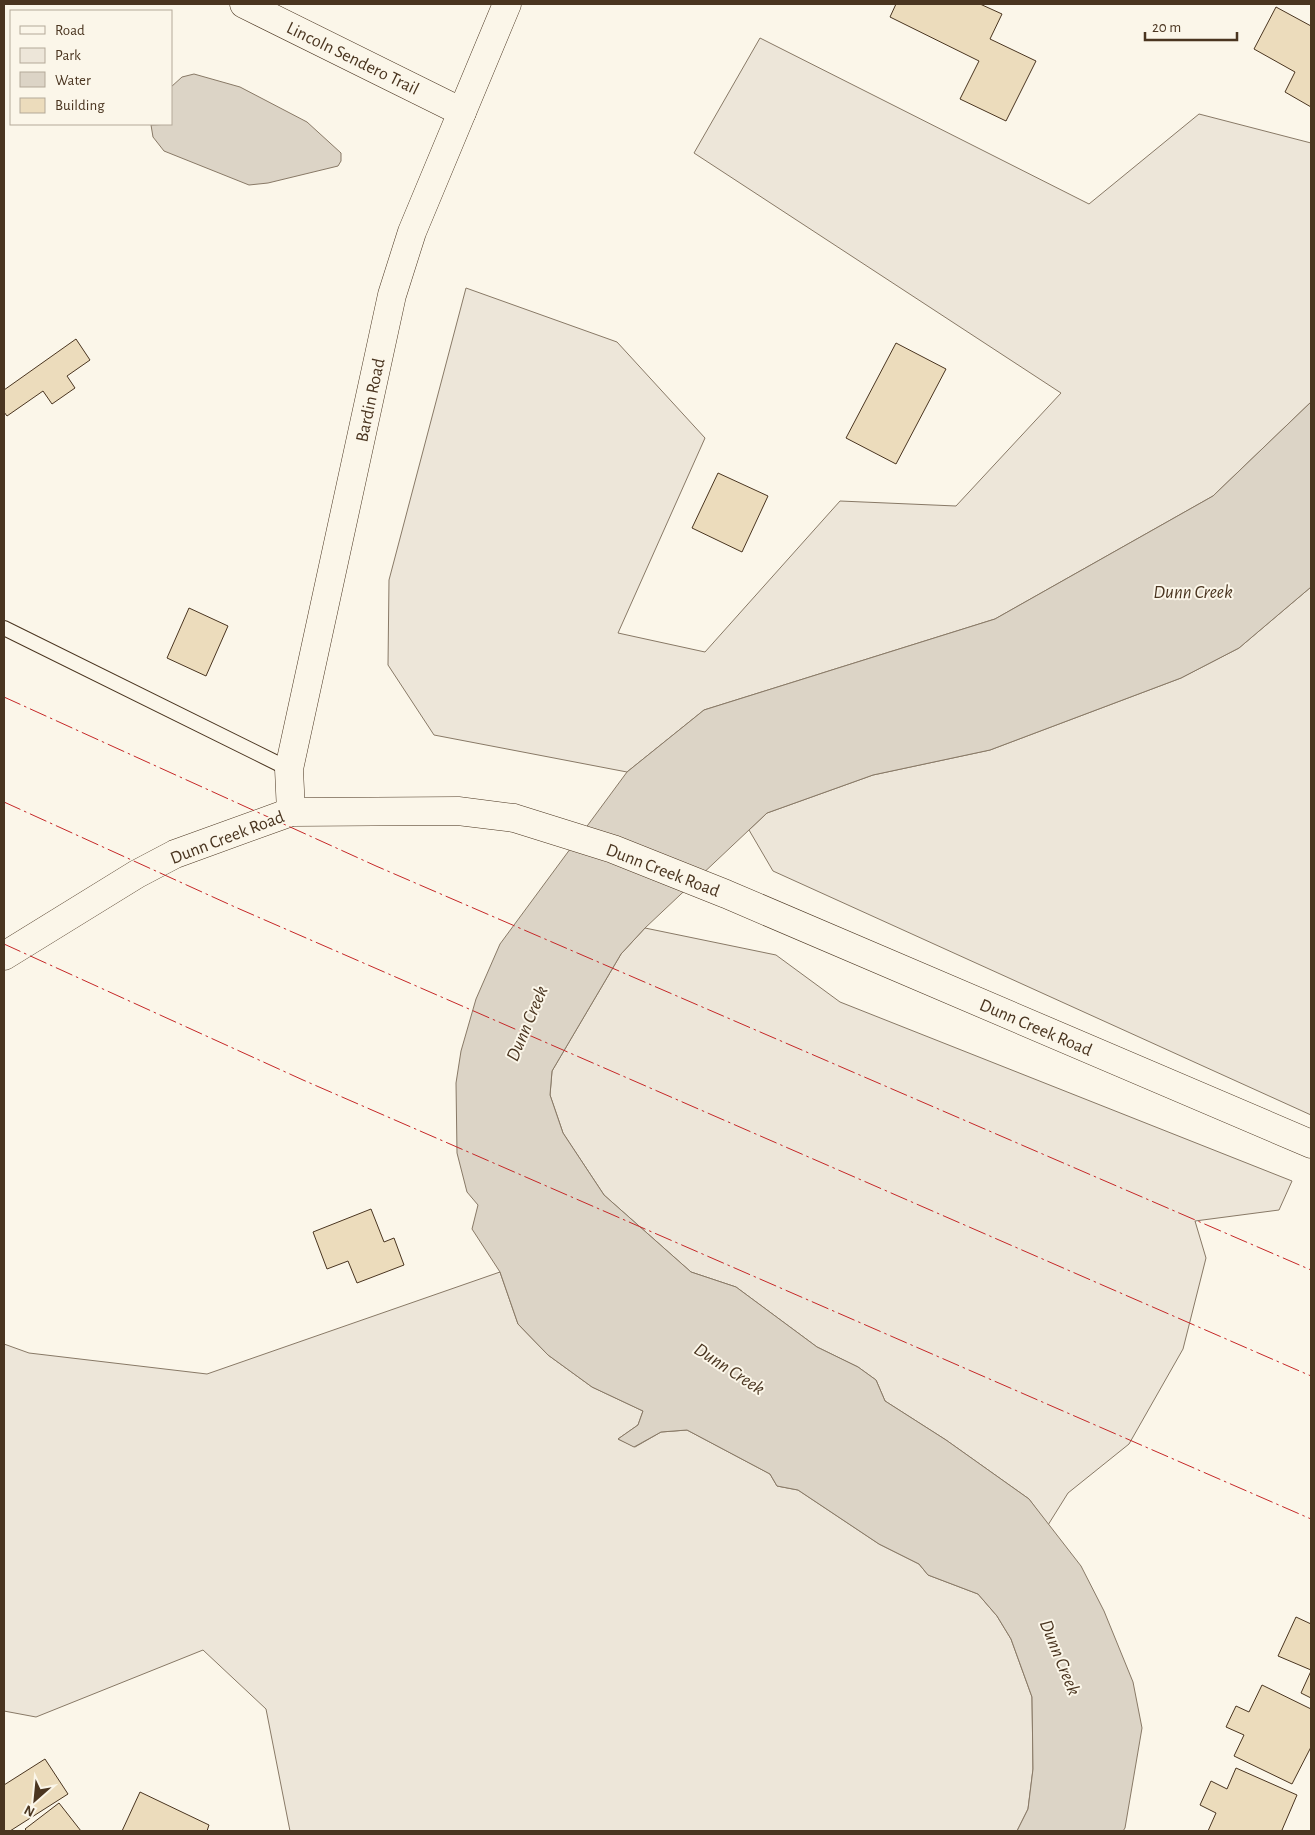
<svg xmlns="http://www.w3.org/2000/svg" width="1315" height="1835" viewBox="0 0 1315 1835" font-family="'Alegreya Sans',sans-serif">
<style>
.green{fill:#ede6d9;stroke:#887966}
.water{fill:#dcd4c6;stroke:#887966}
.building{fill:#ecdcbc;stroke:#4a3520}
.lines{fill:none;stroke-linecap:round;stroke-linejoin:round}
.service-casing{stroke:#4a3520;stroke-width:16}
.minor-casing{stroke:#4a3520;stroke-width:29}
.tertiary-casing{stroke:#4a3520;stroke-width:29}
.service{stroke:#fbf6e9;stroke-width:14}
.minor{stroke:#fbf6e9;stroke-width:28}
.tertiary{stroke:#fbf6e9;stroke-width:28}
.power{stroke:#c62828;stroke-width:1;stroke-dasharray:18 4 2.5 4;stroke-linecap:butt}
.labels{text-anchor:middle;stroke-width:4;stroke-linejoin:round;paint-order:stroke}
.street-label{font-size:18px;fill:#4a3520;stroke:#fbf6e9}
.water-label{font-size:19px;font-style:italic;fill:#4a3520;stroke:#fbf6e9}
</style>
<rect width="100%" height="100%" fill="#fbf6e9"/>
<g class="green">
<path d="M 760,38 L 1089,204 L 1199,114 L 1311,143 L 1311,402 L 1213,496 L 995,619 L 704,710 L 627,772 L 434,735 L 388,665 L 389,580 L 466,288 L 617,342 L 705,438 L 618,633 L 705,652 L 840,501 L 956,506 L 1061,393 L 694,153 Z"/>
<path d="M 1311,587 L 1311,1115 L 773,871 L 749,830 L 767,813 L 873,775 L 990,750 L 1181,678 L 1239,648 Z"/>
<path d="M 645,928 L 776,955 L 840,1002 L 1292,1181 L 1279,1210 L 1195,1221 L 1206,1258 L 1183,1349 L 1129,1444 L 1068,1493 L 1048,1525 L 1029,1499 L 946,1440 L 885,1401 L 876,1380 L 858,1367 L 817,1347 L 736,1287 L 691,1272 L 604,1195 L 563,1133 L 550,1095 L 552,1071 L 621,954 Z"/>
<path d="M 500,1272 L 518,1324 L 548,1355 L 592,1387 L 643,1411 L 638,1425 L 618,1439 L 635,1447 L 661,1432 L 687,1430 L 770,1474 L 777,1486 L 798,1490 L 879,1544 L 919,1564 L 928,1575 L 978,1594 L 997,1616 L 1011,1639 L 1032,1697 L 1033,1769 L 1028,1809 L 1017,1831 L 290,1831 L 266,1709 L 203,1650 L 36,1717 L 4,1711 L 4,1344 L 29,1353 L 207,1374 Z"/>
</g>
<g class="water">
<path d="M 194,74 L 240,87 L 307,122 L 341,153 L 341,161 L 338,166 L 268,183 L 249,185 L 164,151 L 153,137 L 151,125 L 171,124 L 171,87 L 182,77 Z"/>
<path d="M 1311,402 L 1311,587 L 1239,648 L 1181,678 L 990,750 L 873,775 L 767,813 L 645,928 L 621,954 L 552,1071 L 550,1095 L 563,1133 L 604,1195 L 691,1272 L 736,1287 L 817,1347 L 858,1367 L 876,1380 L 885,1401 L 946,1440 L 1029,1499 L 1081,1566 L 1104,1611 L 1133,1682 L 1142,1728 L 1125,1828 L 1123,1831 L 1017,1831 L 1028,1809 L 1033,1769 L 1032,1697 L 1011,1639 L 997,1616 L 978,1594 L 928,1575 L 919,1564 L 879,1544 L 798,1490 L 777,1486 L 770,1474 L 687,1430 L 661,1432 L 634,1447 L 618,1439 L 638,1425 L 643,1411 L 592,1387 L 548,1355 L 518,1324 L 500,1272 L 472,1229 L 478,1205 L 467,1192 L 457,1153 L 456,1083 L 461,1051 L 476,999 L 500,944 L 627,772 L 704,710 L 995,619 L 1213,496 Z"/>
</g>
<g class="building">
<path d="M 896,4 L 980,4 L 1002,14 L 990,39 L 1036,61 L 1006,121 L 960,99 L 979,61 L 890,17 Z"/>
<path d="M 1276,7 L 1311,26 L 1311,107 L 1285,92 L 1295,72 L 1254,49 Z"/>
<path d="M 76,339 L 90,360 L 67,376 L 75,388 L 52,404 L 43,391 L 7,416 L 4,412 L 4,390 Z"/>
<path d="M 896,343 L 946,369 L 896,464 L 846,438 Z"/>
<path d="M 718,473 L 768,496 L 742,552 L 692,528 Z"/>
<path d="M 189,608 L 228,626 L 206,676 L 167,658 Z"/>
<path d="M 371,1209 L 384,1242 L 394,1238 L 404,1265 L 357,1283 L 348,1261 L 327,1269 L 313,1232 Z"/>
<path d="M 1296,1617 L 1311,1624 L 1311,1670 L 1278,1656 Z"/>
<path d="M 1311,1671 L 1311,1698 L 1301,1693 Z"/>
<path d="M 1262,1685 L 1311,1709 L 1311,1747 L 1292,1784 L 1234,1756 L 1244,1735 L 1226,1727 L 1236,1706 L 1249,1712 Z"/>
<path d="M 45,1759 L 68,1794 L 10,1831 L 4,1831 L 4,1785 Z"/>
<path d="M 1236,1768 L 1297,1795 L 1282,1830 L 1284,1831 L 1208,1831 L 1216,1813 L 1200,1805 L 1211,1781 L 1227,1789 Z"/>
<path d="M 140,1792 L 209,1825 L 207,1831 L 122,1831 Z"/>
<path d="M 59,1803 L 81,1831 L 27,1831 L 25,1829 Z"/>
</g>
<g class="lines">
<g class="service-casing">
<path id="service" d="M 4,628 L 289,769"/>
</g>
<g class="minor-casing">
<g id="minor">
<path d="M 244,4 L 462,112"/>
<path d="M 291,812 L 289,769 L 392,295 L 412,232 L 507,4"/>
</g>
</g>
<g class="tertiary-casing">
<path id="tertiary" d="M 4,956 L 137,874 L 175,854 L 291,812 L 458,811 L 514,818 L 613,849 L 726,894 L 1311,1144"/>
</g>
<use href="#service" class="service"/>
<use href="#minor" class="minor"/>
<use href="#tertiary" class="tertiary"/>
<g class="power">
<path d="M 4,697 L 376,866 L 1311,1270"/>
<path d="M 4,802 L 235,907 L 1311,1376"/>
<path d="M 4,944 L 303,1080 L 1311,1519"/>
</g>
</g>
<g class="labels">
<g class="street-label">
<text transform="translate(353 58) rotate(26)" y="6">Lincoln Sendero Trail</text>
<text transform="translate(370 400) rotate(-78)" y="6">Bardin Road</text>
<text transform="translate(227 837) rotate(-21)" y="6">Dunn Creek Road</text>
<text transform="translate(663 870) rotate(21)" y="6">Dunn Creek Road</text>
<text transform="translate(1036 1027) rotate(23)" y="6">Dunn Creek Road</text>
</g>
<g class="water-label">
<text x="1193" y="598">Dunn Creek</text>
<text transform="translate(526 1023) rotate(-67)" y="7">Dunn Creek</text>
<text transform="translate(730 1368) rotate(33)" y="7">Dunn Creek</text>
<text transform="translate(1061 1657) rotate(68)" y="7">Dunn Creek</text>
</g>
</g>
<rect width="1315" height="1835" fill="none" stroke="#4a3520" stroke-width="10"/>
<rect x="10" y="10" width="162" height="115" fill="#fbf6e9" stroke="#b4a999"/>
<rect x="20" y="26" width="25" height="8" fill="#fbf6e9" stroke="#b4a999"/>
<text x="55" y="35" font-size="15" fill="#4a3520">Road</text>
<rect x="20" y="48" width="25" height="15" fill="#ede6d9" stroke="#b4a999"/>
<text x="55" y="60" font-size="15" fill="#4a3520">Park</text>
<rect x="20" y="72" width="25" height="15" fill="#dcd4c6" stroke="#b4a999"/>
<text x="55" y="85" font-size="15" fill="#4a3520">Water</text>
<rect x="20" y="98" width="25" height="15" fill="#ecdcbc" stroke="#b4a999"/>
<text x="55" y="110" font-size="15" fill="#4a3520">Building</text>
<g transform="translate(35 1800) rotate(207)" stroke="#fbf6e9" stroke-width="4" paint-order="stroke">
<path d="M0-4L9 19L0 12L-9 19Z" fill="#4a3520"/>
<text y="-8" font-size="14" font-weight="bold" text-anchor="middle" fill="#4a3520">N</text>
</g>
<path d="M1145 32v8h92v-8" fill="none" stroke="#4a3520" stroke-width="2.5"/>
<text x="1152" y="32" font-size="15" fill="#4a3520" stroke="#fbf6e9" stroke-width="4" paint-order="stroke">20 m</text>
</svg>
